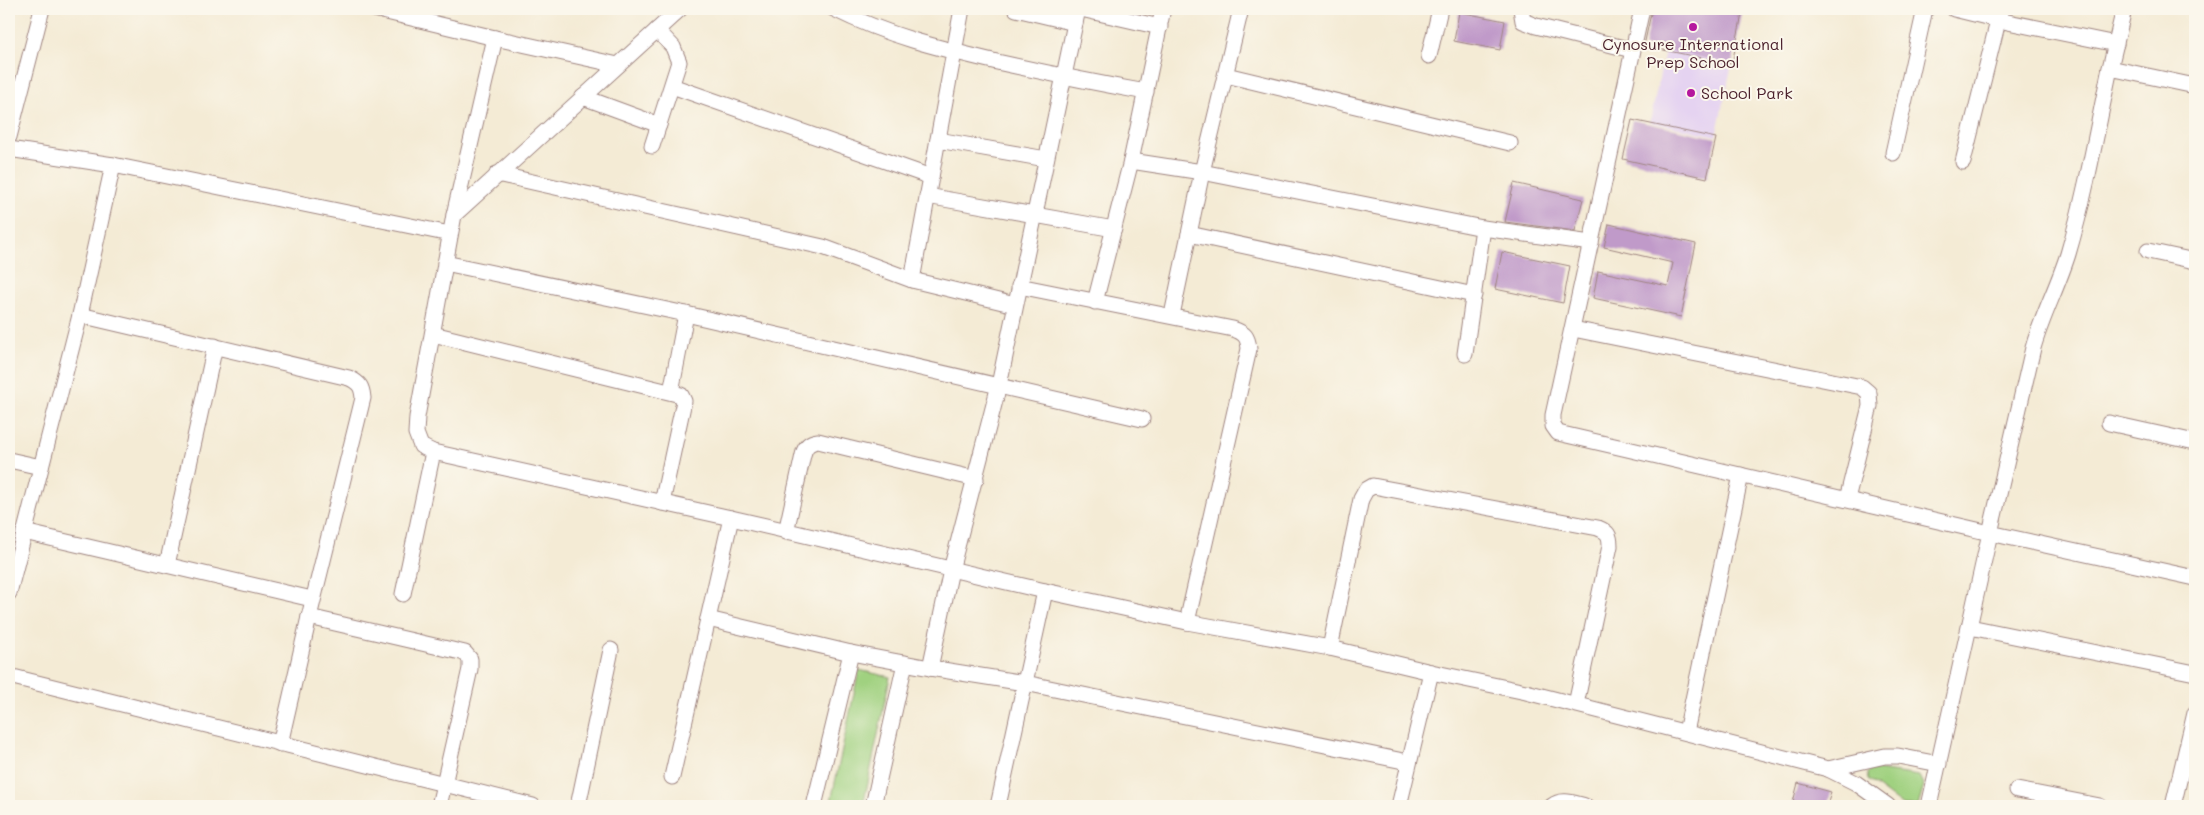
<svg xmlns="http://www.w3.org/2000/svg" width="2204" height="815" viewBox="0 0 2204 815" font-family="Mali,sans-serif">
<style>
.built{fill:#e5d3f1}
.green{fill:#a0d180;stroke:#757856}
.building{fill:#c09ac9}
.lines{fill:none;stroke-linecap:round;stroke-linejoin:round}
.street-casing{stroke:#9f8580;stroke-width:17}
.street{stroke:#fff;stroke-width:15}
.poi-dot{fill:#b5179e;stroke:#fbf7ec;stroke-width:2}
.labels{text-anchor:middle;stroke-width:4;stroke-linejoin:round;paint-order:stroke}
.poi-label{font-size:16px;fill:#4a1f2b;stroke:#fbf7ec}
</style>
<rect width="100%" height="100%" fill="#fbf7ec"/>
<filter id="ink" filterUnits="userSpaceOnUse"><feTurbulence type="fractalNoise" baseFrequency=".02" numOctaves="2"/><feDisplacementMap in="SourceGraphic" scale="10" xChannelSelector="R" yChannelSelector="G"/><feConvolveMatrix kernelMatrix="1 2 1 2 8 2 1 2 1" color-interpolation-filters="sRGB"/></filter>
<filter id="wash" filterUnits="userSpaceOnUse"><feTurbulence type="fractalNoise" baseFrequency=".0096" numOctaves="4" result="noise"/><feDisplacementMap in="SourceGraphic" scale="20" xChannelSelector="R" yChannelSelector="G"/><feGaussianBlur stdDeviation="1.12" result="paint"/><feColorMatrix in="noise" values="0 0 0 0 0 0 0 0 0 0 0 0 0 0 0 0 0 1.4 0 .05"/><feComposite in="paint" operator="in"/></filter>
<g filter="url(#wash)">
<rect width="100%" height="100%" fill="#f4ebd5"/>
<path class="built" d="M 1665,50 L 1732,64 L 1716,136 L 1650,122 Z"/>
<g class="green">
<path d="M 859,670 L 890,677 L 863,806 L 830,806 Z"/>
<path d="M 1871,769 L 1919,776 L 1924,786 L 1918,806 L 1903,806 L 1868,780 L 1867,773 Z"/>
</g>
<g id="blocks">
<g class="building">
<path d="M 1652,9 L 1743,9 L 1732,64 L 1644,46 Z"/>
<path d="M 1459,12 L 1505,21 L 1500,50 L 1454,41 Z"/>
<path d="M 1632,120 L 1716,138 L 1707,178 L 1623,159 Z"/>
<path d="M 1514,183 L 1583,199 L 1575,231 L 1505,222 Z"/>
<path d="M 1609,224 L 1696,244 L 1681,317 L 1593,298 L 1598,271 L 1668,286 L 1673,263 L 1604,247 Z"/>
<path d="M 1502,252 L 1570,266 L 1563,303 L 1495,289 Z"/>
<path d="M 1798,783 L 1831,792 L 1827,806 L 1792,806 Z"/>
</g>
</g>
</g>
<g filter="url(#ink)">
<use href="#blocks" fill-opacity="0" stroke="#9f8580" stroke-width="1"/>
<g class="lines">
<g class="street-casing">
<g id="street">
<path d="M 374,9 L 495,38 L 618,65"/>
<path d="M 680,9 L 454,215 L 417,417 L 416,433 L 421,446 L 433,452 L 731,518 L 1045,591"/>
<path d="M 834,9 C 888,36 938,48 997,62 C 1047,73 1096,83 1146,92"/>
<path d="M 962,9 L 912,280 L 1015,305"/>
<path d="M 1016,9 L 1075,23"/>
<path d="M 1081,9 L 1160,27"/>
<path d="M 1521,9 L 1523,21 L 1536,26 L 1632,50"/>
<path d="M 1642,9 L 1553,415 L 1553,426 L 1558,433 L 1990,533 L 1929,806"/>
<path d="M 1954,9 L 2003,21 L 2116,44"/>
<path d="M 1429,56 L 1440,9"/>
<path d="M 2110,68 L 2124,9"/>
<path d="M 1226,75 L 1510,143"/>
<path d="M 672,86 L 931,177"/>
<path d="M 2195,86 L 2110,68 C 2097,130 2086,193 2068,254 C 2058,286 2042,316 2033,348 L 1990,533 L 2195,578"/>
<path d="M 583,97 L 659,125"/>
<path d="M 9,137 L 42,9"/>
<path d="M 938,140 L 1046,159"/>
<path d="M 652,146 L 679,62 L 673,47 L 657,30"/>
<path d="M 9,149 L 113,165 L 80,315"/>
<path d="M 1893,153 L 1925,9"/>
<path d="M 1131,161 L 1202,172 L 1483,228 L 1465,354"/>
<path d="M 1963,162 L 2001,9"/>
<path d="M 113,165 L 450,234"/>
<path d="M 497,174 L 823,247 L 912,280"/>
<path d="M 927,196 L 1114,229"/>
<path d="M 454,215 L 495,38"/>
<path d="M 1483,228 L 1591,243"/>
<path d="M 1189,234 L 1474,295"/>
<path d="M 2148,251 L 2195,261"/>
<path d="M 445,263 L 686,314 L 1142,419"/>
<path d="M 1019,286 L 1233,329 C 1245,333 1248,337 1249,349 L 1187,622"/>
<path d="M 1095,302 L 1131,161 L 1163,9"/>
<path d="M 1172,315 L 1202,172 L 1241,9"/>
<path d="M 1573,329 L 1862,387 L 1869,393 L 1870,406 L 1847,499"/>
<path d="M 433,334 L 681,395 L 684,401 L 662,503"/>
<path d="M 671,392 L 686,314"/>
<path d="M 2109,423 L 2195,442"/>
<path d="M 9,460 L 41,467"/>
<path d="M 24,532 L 312,599"/>
<path d="M 786,532 L 803,455 C 805,446 809,442 818,441 L 976,479"/>
<path d="M 167,565 L 215,346"/>
<path d="M 9,593 L 80,315 L 349,378 C 360,383 362,387 363,398 L 309,617"/>
<path d="M 403,594 L 433,452"/>
<path d="M 708,619 L 851,653 L 930,668 L 1025,683 L 1408,762"/>
<path d="M 1970,627 L 2195,673"/>
<path d="M 1330,648 L 1361,499 L 1366,490 L 1373,486 L 1598,528 C 1608,532 1610,535 1610,546 L 1576,704"/>
<path d="M 930,668 L 951,570 L 999,385 L 1078,9"/>
<path d="M 9,676 L 533,806"/>
<path d="M 1686,732 L 1741,475"/>
<path d="M 280,744 L 309,617 L 465,653 L 470,659 L 470,669 L 439,806"/>
<path d="M 1828,769 L 1885,756 L 1898,756 L 1939,764"/>
<path d="M 672,777 L 731,518"/>
<path d="M 2017,790 L 2100,806"/>
<path d="M 578,806 L 611,650"/>
<path d="M 814,806 L 851,653"/>
<path d="M 873,806 L 905,663"/>
<path d="M 998,806 L 1045,591 L 1187,622 L 1330,648 L 1431,672 L 1526,692 L 1828,769 L 1856,783 L 1888,806"/>
<path d="M 1399,806 L 1431,672"/>
<path d="M 1552,806 C 1562,798 1573,803 1585,806"/>
<path d="M 2173,806 L 2195,713"/>
</g>
</g>
<use href="#street" class="street"/>
</g>
</g>
<g class="poi-dot">
<circle cx="1693" cy="27" r="5"/>
<circle cx="1691" cy="93" r="5"/>
</g>
<g class="labels">
<g class="poi-label">
<text x="1693" y="50">Cynosure International<tspan x="1693" dy="18">Prep School</tspan></text>
<text x="1701" y="99" text-anchor="start">School Park</text>
</g>
</g>
<rect width="2204" height="815" fill="none" stroke="#fbf7ec" stroke-width="30"/>
</svg>
